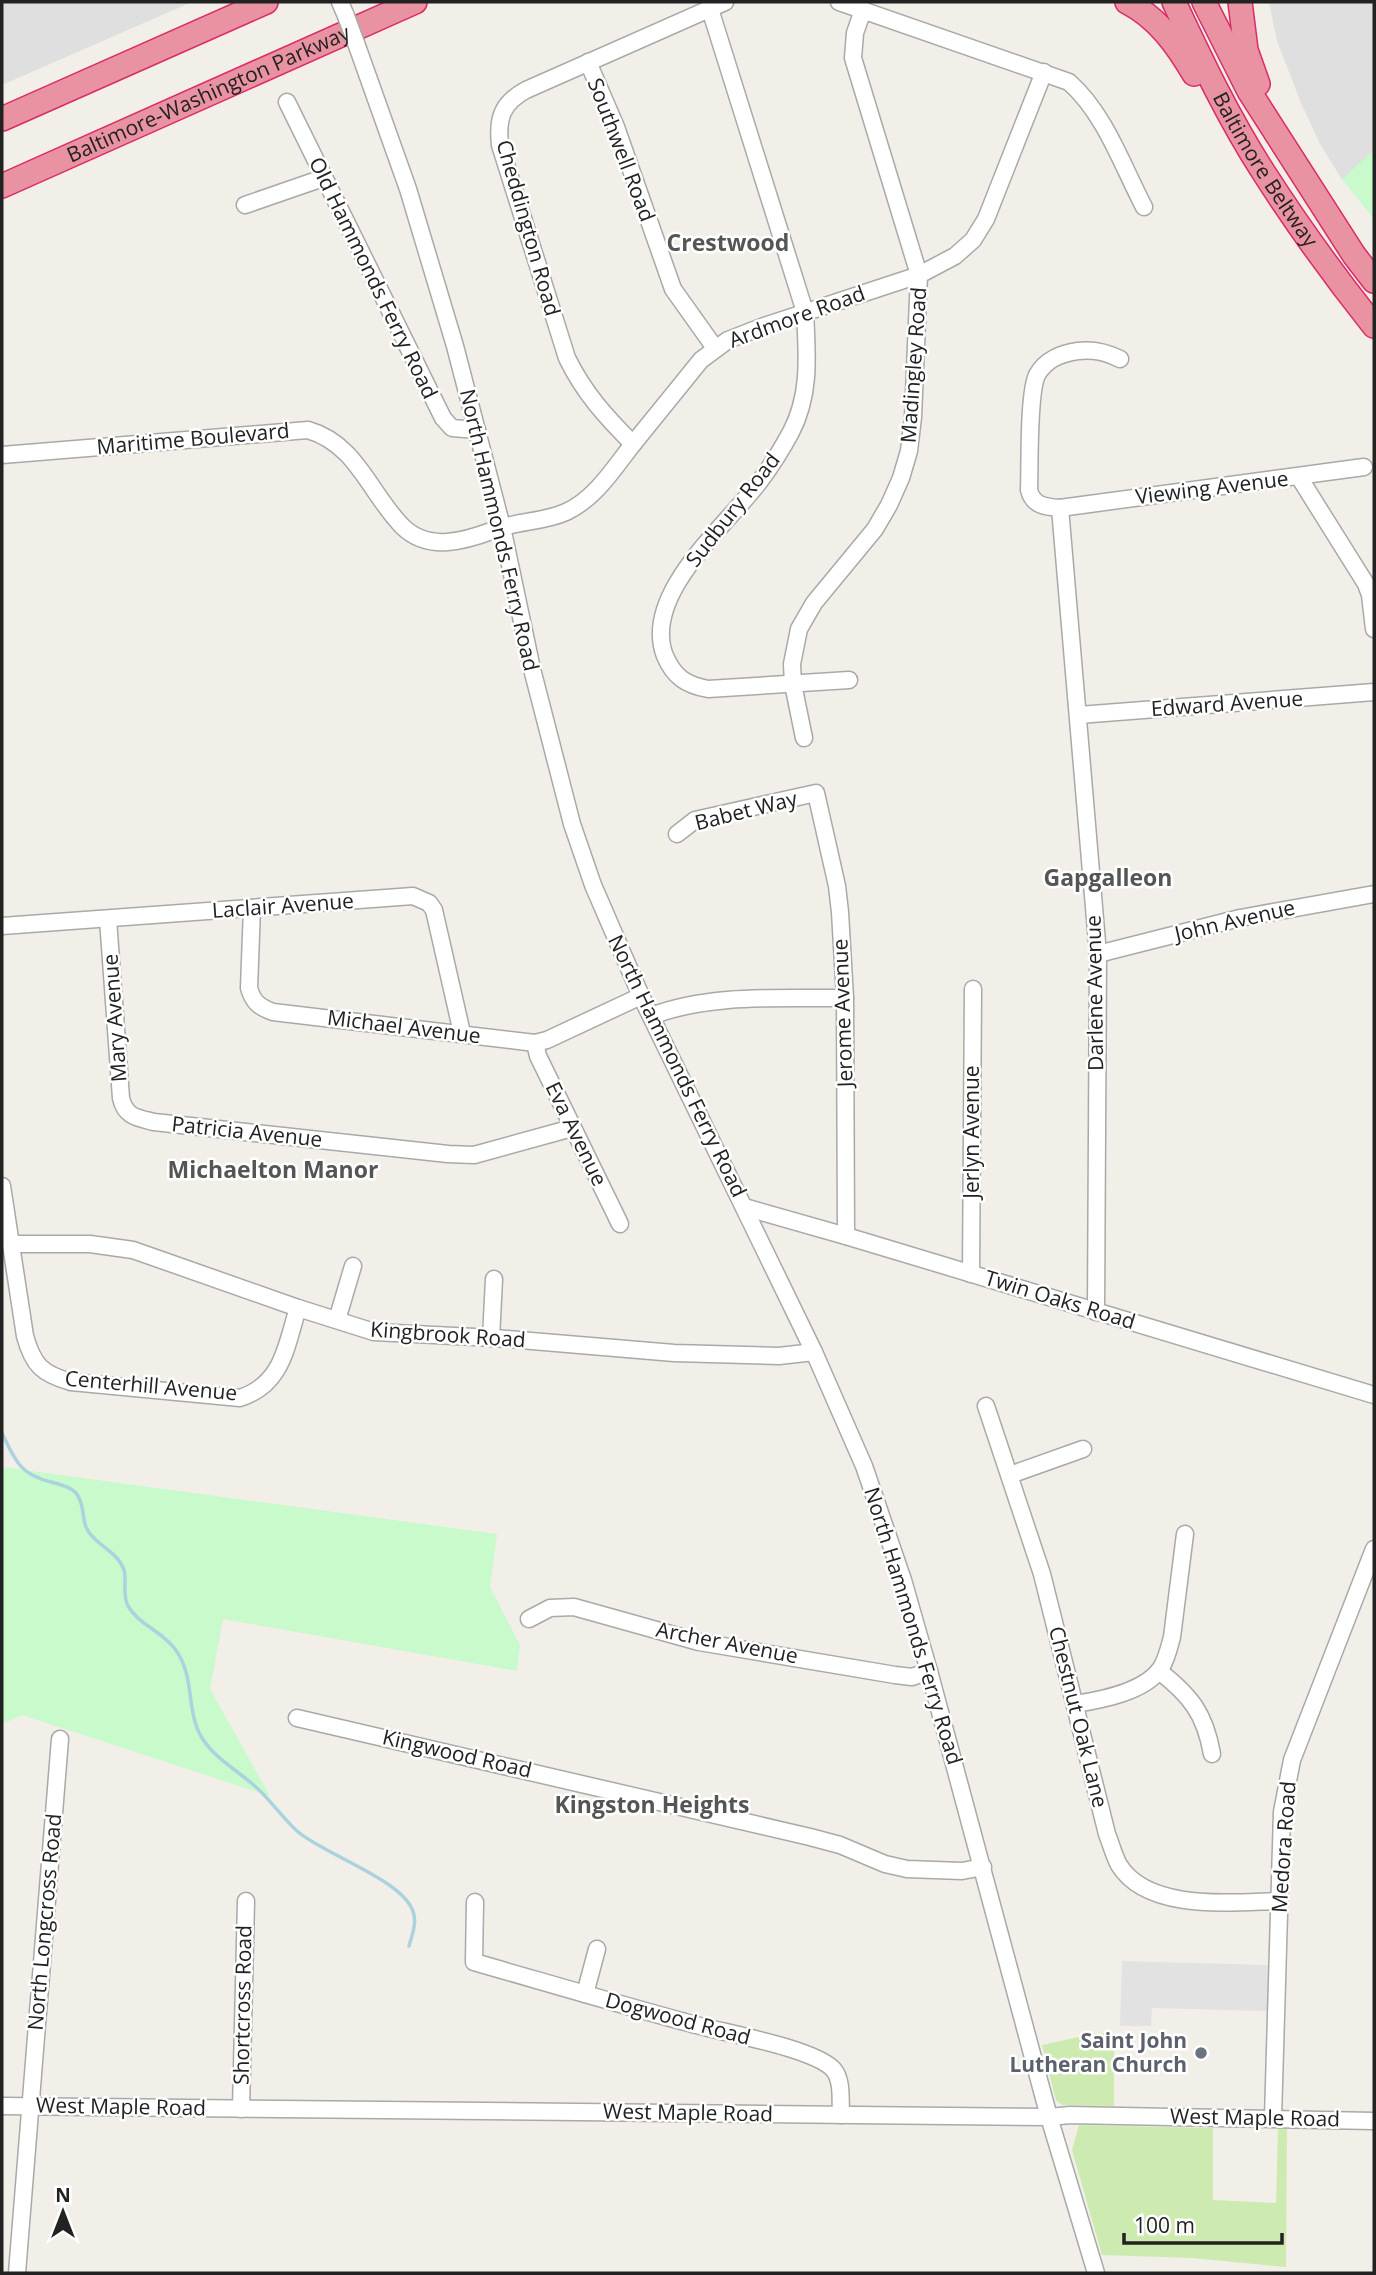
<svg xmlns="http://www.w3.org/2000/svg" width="1376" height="2275" viewBox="0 0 1376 2275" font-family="'Open Sans',sans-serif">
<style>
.residential{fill:#e0dfdf}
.grass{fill:#cdebb0}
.park{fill:#c8facc}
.parking{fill:#e2e2e2}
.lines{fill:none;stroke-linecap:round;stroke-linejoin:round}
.stream{stroke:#aad3df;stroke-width:3.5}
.minor-casing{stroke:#a9a9a9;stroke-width:19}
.highway-casing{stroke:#dc2a67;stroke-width:26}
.minor{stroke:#fff;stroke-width:16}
.highway{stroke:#e892a2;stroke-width:23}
.minor-bridge-casing{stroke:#a9a9a9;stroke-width:19;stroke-linecap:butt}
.minor-bridge{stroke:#fff;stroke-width:16}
.worship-dot{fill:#6b7280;stroke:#fff;stroke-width:2.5}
.labels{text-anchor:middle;stroke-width:5;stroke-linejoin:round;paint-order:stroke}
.street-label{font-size:21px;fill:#222;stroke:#fff}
.worship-label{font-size:21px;font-weight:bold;fill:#5b616d;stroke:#fff;text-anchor:end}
.neighbourhood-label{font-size:23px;font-weight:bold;fill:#555;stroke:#fff}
</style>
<rect width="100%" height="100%" fill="#f2efe9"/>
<g class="residential">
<path d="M 2,2 L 192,2 L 2,85 Z"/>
<path d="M 1269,2 L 1374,2 L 1374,152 L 1343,181 L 1320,144 L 1301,103 L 1277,41 Z"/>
</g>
<g class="grass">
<path d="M 1097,2033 L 1114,2035 L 1114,2106 L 1062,2105 L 1056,2100 L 1042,2045 Z"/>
<path d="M 1079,2125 L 1213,2128 L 1213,2200 L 1276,2203 L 1278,2128 L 1287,2129 L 1286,2267 L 1192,2258 L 1102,2255 L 1072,2150 Z"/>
</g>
<g class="park">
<path d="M 1374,150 L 1374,219 L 1342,179 Z"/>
<path d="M 2,1467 L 497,1534 L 490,1587 L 520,1645 L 517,1671 L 223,1619 L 210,1689 L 270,1796 L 22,1715 L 2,1724 Z"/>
</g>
<path class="parking" d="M 1122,1961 L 1268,1965 L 1267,2011 L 1152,2008 L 1151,2026 L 1120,2026 Z"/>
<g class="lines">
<path class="stream" d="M 2,1433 C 15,1460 19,1474 51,1482 C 58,1484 69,1486 75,1492 C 84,1501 82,1517 86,1527 C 94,1545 117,1550 124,1570 C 127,1581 122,1595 128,1606 C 139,1625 162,1631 175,1649 C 196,1677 185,1710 202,1738 C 215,1759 240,1772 257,1788 C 271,1801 282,1817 297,1831 C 324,1855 408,1881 414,1915 C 416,1926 412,1935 409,1946"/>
<g class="minor-casing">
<g id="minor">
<path d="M 340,2 L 346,16"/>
<path d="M 839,2 L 1069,82 C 1105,114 1122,165 1144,207"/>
<path d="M 710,9 L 805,312 C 807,354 811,394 791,432 C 782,449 771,466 760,481 C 727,525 641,595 665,656 C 674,677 686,685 708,689 L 849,680"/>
<path d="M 356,43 L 408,189 L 455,346 L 502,527 L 532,669 L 572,824 L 593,885 L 641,996 L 814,1352 L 864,1466 L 903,1580 L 929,1671 L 1049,2117 L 1096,2273"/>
<path d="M 588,62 L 616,127 L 673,289 L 715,348"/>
<path d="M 287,102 L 443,418 L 452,428 L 477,430"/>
<path d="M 245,205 L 323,178"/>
<path d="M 1120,359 C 1106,352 1094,349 1078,351 C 1062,353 1045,360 1037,375 C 1028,394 1030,466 1029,490 C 1033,506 1046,507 1060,508 L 1364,467"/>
<path d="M 633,444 C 606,417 584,393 567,358 L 500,145 C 497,118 502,103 526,90 L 725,2"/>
<path d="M 2,455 L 308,430 C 357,444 370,494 403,527 C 429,552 465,541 494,530 C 517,521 544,522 566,512 C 596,498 614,468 633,444 C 656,416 678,388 701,360 L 728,340 L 764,326 L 919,275 L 955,256 L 973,240 L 986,219 L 1044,72"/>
<path d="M 1299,477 L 1366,584 L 1370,595 L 1374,629"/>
<path d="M 1060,508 L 1098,954 L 1096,1312"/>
<path d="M 1079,715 L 1374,692"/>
<path d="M 804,738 L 793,684 L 792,664 L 799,629 L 814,603 L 875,529 L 889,505 L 901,478 L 909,451 L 913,417 L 919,275 L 853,58 L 855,33 L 863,10"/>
<path d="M 677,834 L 695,820 L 816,793 L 837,886 L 840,912 L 845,998 L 846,1236"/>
<path d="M 252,908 L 249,988 C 253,1002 259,1007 273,1012 L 535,1043 L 547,1040 L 641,996"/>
<path d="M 108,919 L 121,1098 C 125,1117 138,1118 154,1122 L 448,1154 L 474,1155 L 572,1128"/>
<path d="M 2,926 L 413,896 L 429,903 L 434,910 L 462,1033"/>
<path d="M 1098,954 L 1240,918 L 1374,894"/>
<path d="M 651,1016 C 712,993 781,999 845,998"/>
<path d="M 535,1043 L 538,1056 L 620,1224"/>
<path d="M 2,1186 L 25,1336 C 33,1365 42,1374 71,1382 L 240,1398 C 283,1384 286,1346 298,1308"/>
<path d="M 744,1207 L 846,1236 L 1374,1395"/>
<path d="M 11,1244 L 90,1244 L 133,1250 L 298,1308 L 374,1332 L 495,1338 L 674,1353 L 779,1356 L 814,1352"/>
<path d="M 971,1274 L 973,989"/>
<path d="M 337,1320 L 353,1266"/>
<path d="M 491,1338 L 494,1279"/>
<path d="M 986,1406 L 1042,1574 L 1107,1834 C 1111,1844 1114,1856 1119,1865 C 1148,1912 1233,1902 1279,1901"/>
<path d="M 1010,1475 L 1083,1449"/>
<path d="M 529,1619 L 550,1608 L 574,1607 L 699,1642 L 895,1675 L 912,1677 L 929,1671"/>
<path d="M 1159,1671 C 1191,1696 1205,1714 1212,1754"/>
<path d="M 1075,1704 C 1101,1700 1145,1692 1161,1668 C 1167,1658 1169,1648 1172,1637 L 1185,1534"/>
<path d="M 297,1718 L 810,1837 L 840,1845 L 885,1864 L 907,1869 L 962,1871 L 983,1867"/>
<path d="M 475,1902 L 474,1962 C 544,1982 615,2003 685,2022 C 718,2032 811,2047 833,2069 C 843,2080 840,2101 841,2115"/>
<path d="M 585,1994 L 597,1949"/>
<path d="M 2,2106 L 1049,2117 L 1070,2115 L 1374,2121"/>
<path d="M 241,2109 L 246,1901"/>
<path d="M 1273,2118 L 1282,1812 L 1292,1760 L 1374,1549"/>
<path d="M 17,2273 L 60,1739"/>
</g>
</g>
<g class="highway-casing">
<g id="highway">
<path d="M 1127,2 C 1158,18 1177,45 1194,74"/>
<path id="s1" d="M 1174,2 C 1201,60 1229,119 1264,173 C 1298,226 1335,277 1374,326"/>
<path d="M 1204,2 L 1249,91 L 1354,255 L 1374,281"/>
<path d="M 1240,2 L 1246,50 L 1258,84"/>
<path d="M 2,119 L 266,2"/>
<path id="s2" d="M 2,186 L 415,2"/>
</g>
</g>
<use href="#minor" class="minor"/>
<use href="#highway" class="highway"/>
<g class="minor-bridge-casing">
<path id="minor-bridge" d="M 346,16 L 356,43"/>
</g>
<use href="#minor-bridge" class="minor-bridge"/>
</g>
<circle class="worship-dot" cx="1201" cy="2053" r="7"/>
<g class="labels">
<g class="street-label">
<text dy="7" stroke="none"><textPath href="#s2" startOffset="226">Baltimore-Washington Parkway</textPath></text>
<text transform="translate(621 150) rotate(69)" y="7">Southwell Road</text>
<text dy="7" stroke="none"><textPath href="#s1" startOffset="191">Baltimore Beltway</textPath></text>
<text transform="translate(528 228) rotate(74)" y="7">Cheddington Road</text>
<text transform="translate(373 278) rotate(64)" y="7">Old Hammonds Ferry Road</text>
<text transform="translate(797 317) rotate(-20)" y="7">Ardmore Road</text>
<text transform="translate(914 365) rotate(-86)" y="7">Madingley Road</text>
<text transform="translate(193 439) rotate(-5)" y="7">Maritime Boulevard</text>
<text transform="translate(1212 488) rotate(-7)" y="7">Viewing Avenue</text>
<text transform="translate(733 510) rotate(-52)" y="7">Sudbury Road</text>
<text transform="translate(499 530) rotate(77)" y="7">North Hammonds Ferry Road</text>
<text transform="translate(1227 704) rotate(-4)" y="7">Edward Avenue</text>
<text transform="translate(746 811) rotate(-14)" y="7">Babet Way</text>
<text transform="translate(283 906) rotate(-4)" y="7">Laclair Avenue</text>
<text transform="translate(1235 921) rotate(-13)" y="7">John Avenue</text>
<text transform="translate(1095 993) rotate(-91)" y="7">Darlene Avenue</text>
<text transform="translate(843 1013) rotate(-92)" y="7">Jerome Avenue</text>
<text transform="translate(115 1018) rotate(-94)" y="7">Mary Avenue</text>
<text transform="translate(404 1027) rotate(7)" y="7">Michael Avenue</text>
<text transform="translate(677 1066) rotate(64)" y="7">North Hammonds Ferry Road</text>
<text transform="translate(247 1132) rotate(6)" y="7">Patricia Avenue</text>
<text transform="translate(972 1132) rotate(-90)" y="7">Jerlyn Avenue</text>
<text transform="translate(576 1134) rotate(64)" y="7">Eva Avenue</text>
<text transform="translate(1060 1300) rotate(17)" y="7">Twin Oaks Road</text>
<text transform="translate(448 1335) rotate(4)" y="7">Kingbrook Road</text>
<text transform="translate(151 1386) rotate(5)" y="7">Centerhill Avenue</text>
<text transform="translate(913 1626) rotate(73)" y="7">North Hammonds Ferry Road</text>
<text transform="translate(727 1643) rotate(11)" y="7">Archer Avenue</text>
<text transform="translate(1078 1717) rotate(76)" y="7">Chestnut Oak Lane</text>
<text transform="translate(457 1754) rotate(13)" y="7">Kingwood Road</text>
<text transform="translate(1284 1847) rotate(-86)" y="7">Medora Road</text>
<text transform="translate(45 1922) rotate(-85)" y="7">North Longcross Road</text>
<text transform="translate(243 2005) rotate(-89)" y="7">Shortcross Road</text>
<text transform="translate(678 2019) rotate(15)" y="7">Dogwood Road</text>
<text transform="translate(121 2107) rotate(1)" y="7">West Maple Road</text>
<text transform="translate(688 2113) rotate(1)" y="7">West Maple Road</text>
<text transform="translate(1255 2118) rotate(1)" y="7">West Maple Road</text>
</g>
<g class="worship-label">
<text x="1187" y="2048">Saint John<tspan x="1187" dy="24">Lutheran Church</tspan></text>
</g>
<g class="neighbourhood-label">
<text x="728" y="251">Crestwood</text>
<text x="1108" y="886">Gapgalleon</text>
<text x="273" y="1178">Michaelton Manor</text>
<text x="652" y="1813">Kingston Heights</text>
</g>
</g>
<rect width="1376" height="2275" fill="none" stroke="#222222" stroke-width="7"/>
<g transform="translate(63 2212)" stroke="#ffffff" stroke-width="5" paint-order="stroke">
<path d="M0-5L12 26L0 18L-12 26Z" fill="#222222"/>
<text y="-10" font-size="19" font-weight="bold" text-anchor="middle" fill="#222222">N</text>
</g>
<path d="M1124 2233v10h158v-10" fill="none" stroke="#222222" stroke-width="3.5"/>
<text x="1134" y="2233" font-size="21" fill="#222222" stroke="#ffffff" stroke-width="5" paint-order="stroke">100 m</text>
</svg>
